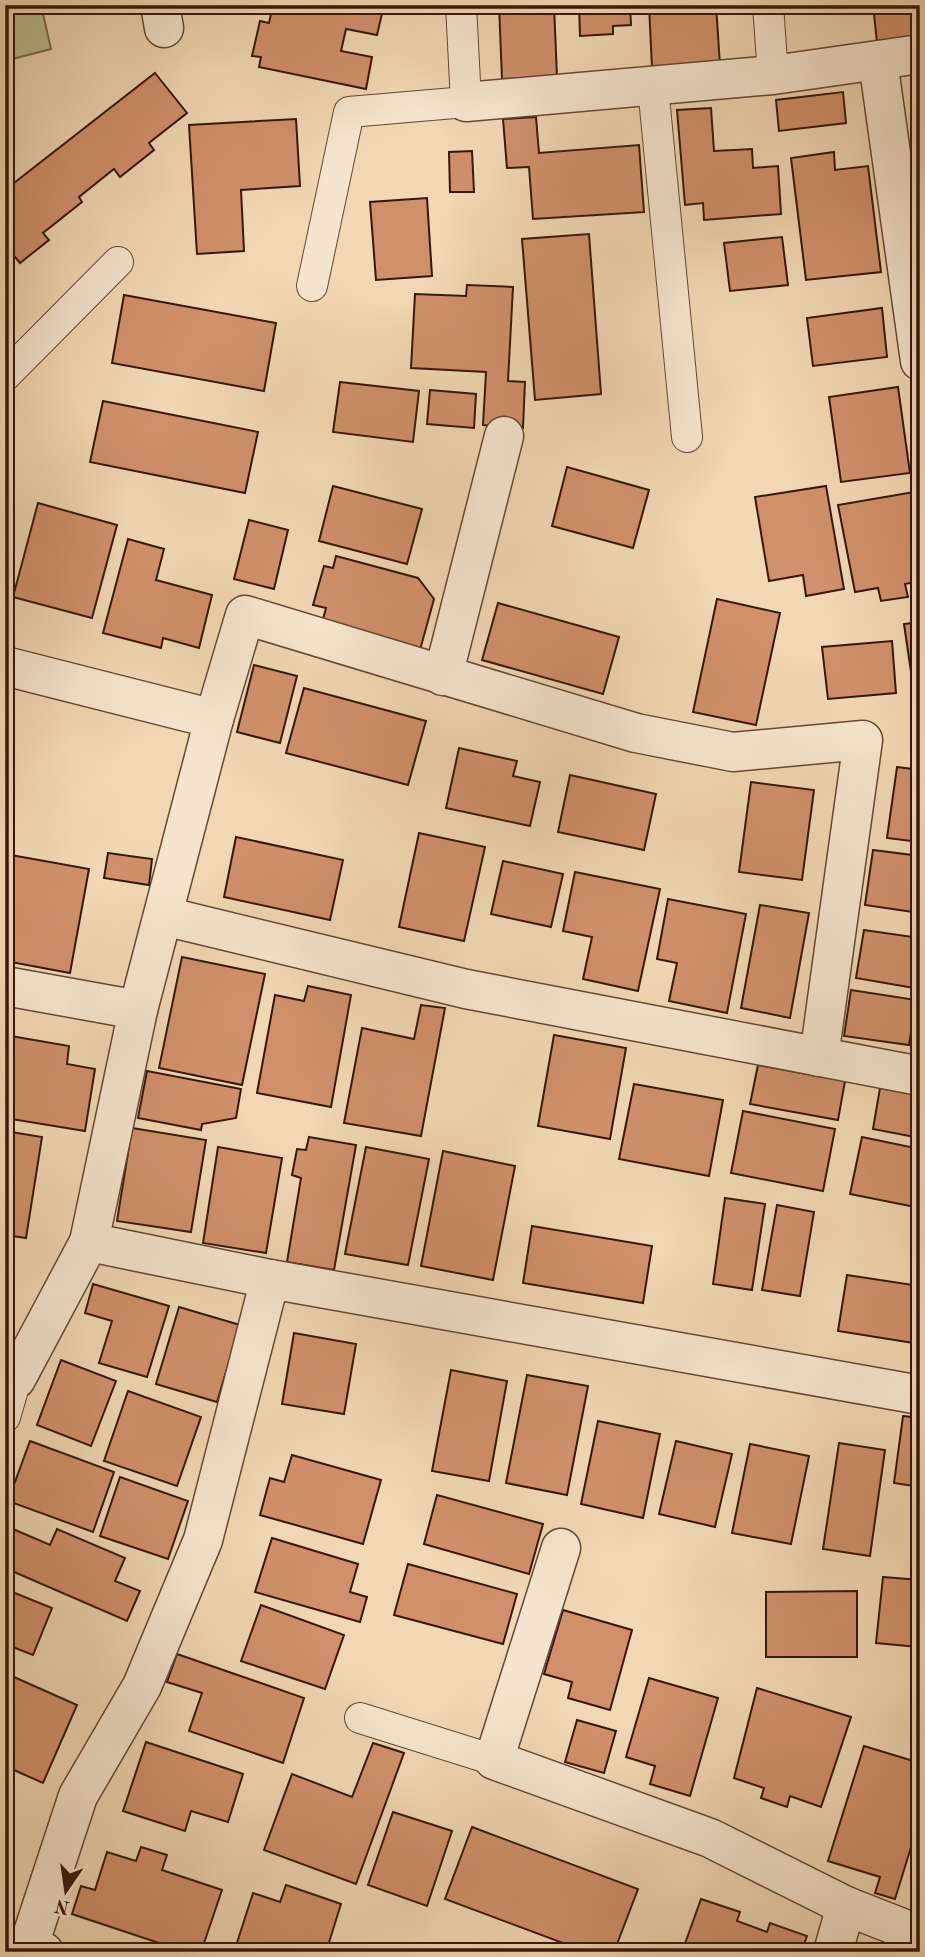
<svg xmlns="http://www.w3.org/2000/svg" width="925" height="1957" viewBox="0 0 925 1957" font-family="'Old Standard TT',serif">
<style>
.green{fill:#b9be8e;stroke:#786a4c;stroke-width:2}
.building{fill:#d0906c;stroke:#37170a;stroke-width:2}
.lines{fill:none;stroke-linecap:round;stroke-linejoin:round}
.service-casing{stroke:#664734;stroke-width:32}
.minor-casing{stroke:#664734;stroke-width:41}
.service{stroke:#f6e5ce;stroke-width:30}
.minor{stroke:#f6e5ce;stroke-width:38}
</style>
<rect width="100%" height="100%" fill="#f1d7b4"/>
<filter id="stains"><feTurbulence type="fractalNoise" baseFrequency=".00286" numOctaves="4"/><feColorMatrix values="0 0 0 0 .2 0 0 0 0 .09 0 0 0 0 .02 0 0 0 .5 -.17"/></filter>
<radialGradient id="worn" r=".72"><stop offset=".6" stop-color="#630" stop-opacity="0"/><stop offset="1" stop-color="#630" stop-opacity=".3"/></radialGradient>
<path class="green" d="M 5,5 L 41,5 L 51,49 L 5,61 Z"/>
<g class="building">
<path d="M 273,5 L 384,5 L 377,35 L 346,29 L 341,51 L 372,57 L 366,89 L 259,67 L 261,57 L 252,56 L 260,21 L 269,23 Z"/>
<path d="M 499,5 L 554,5 L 557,77 L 502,79 Z"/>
<path d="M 579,5 L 630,5 L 631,25 L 613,26 L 613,34 L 580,36 Z"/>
<path d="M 649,5 L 716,5 L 720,65 L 652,68 Z"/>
<path d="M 873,5 L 920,5 L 920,38 L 877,42 Z"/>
<path d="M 155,73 L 187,113 L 149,143 L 154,150 L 120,177 L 114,169 L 79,197 L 82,202 L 43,233 L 49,240 L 20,263 L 11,252 L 5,256 L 5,190 Z"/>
<path d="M 843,92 L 846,123 L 779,131 L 776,100 Z"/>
<path d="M 711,108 L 714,151 L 752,149 L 753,168 L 778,166 L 781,214 L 704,220 L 703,203 L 685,205 L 677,110 Z"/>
<path d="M 536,117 L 539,153 L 639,145 L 644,212 L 533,219 L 529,167 L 507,168 L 503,119 Z"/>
<path d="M 296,119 L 300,186 L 241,190 L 244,251 L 197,254 L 189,125 Z"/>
<path d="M 472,151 L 474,192 L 450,192 L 449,152 Z"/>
<path d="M 834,152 L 835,170 L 868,166 L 881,272 L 806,280 L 791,158 Z"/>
<path d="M 427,198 L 432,276 L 376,280 L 370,202 Z"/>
<path d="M 589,234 L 601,394 L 535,400 L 522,239 Z"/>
<path d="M 782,237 L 788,285 L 730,291 L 724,243 Z"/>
<path d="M 467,285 L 513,287 L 508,381 L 525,382 L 523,428 L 483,425 L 486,372 L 411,368 L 415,294 L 466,296 Z"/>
<path d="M 124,295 L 276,323 L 264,391 L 112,363 Z"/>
<path d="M 882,308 L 887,357 L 813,366 L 807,318 Z"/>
<path d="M 340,382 L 419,391 L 413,442 L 333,432 Z"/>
<path d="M 898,387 L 910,473 L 841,482 L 829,397 Z"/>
<path d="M 430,390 L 476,394 L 474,428 L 427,424 Z"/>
<path d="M 103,401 L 258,432 L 245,493 L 90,462 Z"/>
<path d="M 567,467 L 649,490 L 633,548 L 552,526 Z"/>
<path d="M 333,486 L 422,509 L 407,564 L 319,541 Z"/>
<path d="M 826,486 L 844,589 L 806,596 L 803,575 L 769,581 L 755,497 Z"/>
<path d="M 920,491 L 920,581 L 905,584 L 908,597 L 881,601 L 878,588 L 855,592 L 838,505 Z"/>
<path d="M 38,503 L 117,525 L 92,618 L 13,597 Z"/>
<path d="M 249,520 L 288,530 L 274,589 L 234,579 Z"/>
<path d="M 128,539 L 164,549 L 156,580 L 212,595 L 199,648 L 163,638 L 161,648 L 103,633 Z"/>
<path d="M 336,556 L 418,578 L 434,599 L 420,650 L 322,623 L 326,608 L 313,605 L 324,566 L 333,568 Z"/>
<path d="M 717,599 L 780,613 L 756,725 L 693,712 Z"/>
<path d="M 498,603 L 619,637 L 603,694 L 482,660 Z"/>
<path d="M 920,622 L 920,698 L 915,699 L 904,624 Z"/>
<path d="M 892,641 L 896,693 L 828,699 L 822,647 Z"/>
<path d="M 254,665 L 297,676 L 280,743 L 237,732 Z"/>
<path d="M 304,688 L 426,721 L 408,785 L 286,753 Z"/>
<path d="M 5,693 L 14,694 L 5,744 Z"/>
<path d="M 459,748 L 517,761 L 513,776 L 540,782 L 530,826 L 446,808 Z"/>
<path d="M 897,767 L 920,770 L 920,842 L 887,838 Z"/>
<path d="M 570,775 L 656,794 L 644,850 L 558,832 Z"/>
<path d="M 751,782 L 814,790 L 802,880 L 739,872 Z"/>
<path d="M 419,833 L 485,847 L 464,941 L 399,927 Z"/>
<path d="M 236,837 L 343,860 L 330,920 L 224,897 Z"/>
<path d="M 873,850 L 920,856 L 920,913 L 865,905 Z"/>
<path d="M 108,853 L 152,859 L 149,885 L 104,878 Z"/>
<path d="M 11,855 L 89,869 L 70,973 L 5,961 L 5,884 Z"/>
<path d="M 503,861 L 563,874 L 551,927 L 491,914 Z"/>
<path d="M 575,872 L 660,889 L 638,991 L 583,979 L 592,937 L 563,931 Z"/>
<path d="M 668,899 L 746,914 L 727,1013 L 669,1001 L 677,963 L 657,959 Z"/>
<path d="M 760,905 L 809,913 L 790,1018 L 741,1008 Z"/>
<path d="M 864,930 L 920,938 L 920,989 L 856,978 Z"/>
<path d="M 182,957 L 265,974 L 242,1085 L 159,1068 Z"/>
<path d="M 308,986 L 351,995 L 331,1107 L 257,1093 L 275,995 L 304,1001 Z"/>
<path d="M 851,990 L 916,1000 L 909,1045 L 844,1036 Z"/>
<path d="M 421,1005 L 445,1008 L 421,1136 L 344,1123 L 362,1028 L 414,1039 Z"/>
<path d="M 5,1035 L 69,1046 L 67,1064 L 95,1069 L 85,1131 L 5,1118 Z"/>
<path d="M 554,1035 L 626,1048 L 610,1139 L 538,1126 Z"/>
<path d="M 758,1065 L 845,1081 L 838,1120 L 750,1104 Z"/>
<path d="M 147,1071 L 241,1089 L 236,1118 L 202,1124 L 201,1130 L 138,1118 Z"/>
<path d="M 634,1084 L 723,1100 L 709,1176 L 619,1159 Z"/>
<path d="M 880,1088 L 920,1095 L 920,1138 L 873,1129 Z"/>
<path d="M 743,1111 L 835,1129 L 823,1191 L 731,1173 Z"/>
<path d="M 132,1128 L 206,1140 L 191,1232 L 117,1221 Z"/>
<path d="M 5,1131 L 42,1137 L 26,1238 L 5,1235 Z"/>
<path d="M 309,1137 L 356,1145 L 334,1270 L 287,1262 L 301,1178 L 292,1175 L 297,1149 L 306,1150 Z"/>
<path d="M 862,1137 L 920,1149 L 920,1208 L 850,1194 Z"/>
<path d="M 218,1147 L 282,1158 L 266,1253 L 203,1243 Z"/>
<path d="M 366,1147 L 429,1159 L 408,1265 L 345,1254 Z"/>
<path d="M 443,1151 L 515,1166 L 493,1280 L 421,1266 Z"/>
<path d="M 725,1198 L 765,1204 L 752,1290 L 713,1284 Z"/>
<path d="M 777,1205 L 814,1212 L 800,1296 L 762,1290 Z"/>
<path d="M 532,1226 L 652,1246 L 643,1303 L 523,1283 Z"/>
<path d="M 847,1275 L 920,1286 L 920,1344 L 838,1331 Z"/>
<path d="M 93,1284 L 169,1306 L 147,1377 L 99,1363 L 112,1321 L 85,1313 Z"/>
<path d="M 179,1307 L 240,1325 L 217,1402 L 156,1384 Z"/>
<path d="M 294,1333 L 356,1344 L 344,1414 L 282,1404 Z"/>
<path d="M 61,1360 L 116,1381 L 91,1446 L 37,1425 Z"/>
<path d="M 451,1370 L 507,1381 L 489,1481 L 432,1471 Z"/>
<path d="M 527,1375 L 588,1386 L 567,1495 L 506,1483 Z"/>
<path d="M 128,1391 L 201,1417 L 177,1486 L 104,1461 Z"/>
<path d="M 903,1416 L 920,1418 L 920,1487 L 894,1483 Z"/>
<path d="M 598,1421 L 660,1434 L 643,1518 L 581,1504 Z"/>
<path d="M 30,1441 L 114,1472 L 93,1532 L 8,1501 Z"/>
<path d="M 676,1441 L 732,1454 L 715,1527 L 659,1514 Z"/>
<path d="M 839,1443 L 885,1450 L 870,1556 L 823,1549 Z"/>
<path d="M 750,1444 L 809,1456 L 791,1544 L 732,1533 Z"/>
<path d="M 292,1455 L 381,1480 L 363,1544 L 260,1515 L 270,1478 L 284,1482 Z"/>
<path d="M 120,1477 L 188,1501 L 168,1559 L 100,1536 Z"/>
<path d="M 437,1495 L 543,1524 L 529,1574 L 424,1544 Z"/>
<path d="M 6,1526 L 50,1545 L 57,1529 L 125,1558 L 115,1581 L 140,1591 L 127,1621 L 5,1568 Z"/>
<path d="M 272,1538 L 358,1564 L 350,1592 L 367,1597 L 360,1622 L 255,1592 Z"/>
<path d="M 408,1564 L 517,1594 L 503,1644 L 394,1615 Z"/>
<path d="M 883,1577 L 920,1580 L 918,1647 L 876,1643 Z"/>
<path d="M 5,1589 L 52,1608 L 33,1655 L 5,1644 Z"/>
<path d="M 857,1591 L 857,1657 L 766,1657 L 766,1592 Z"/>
<path d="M 261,1605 L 344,1635 L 325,1689 L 241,1661 Z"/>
<path d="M 563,1610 L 632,1630 L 610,1710 L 568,1698 L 572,1682 L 544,1674 Z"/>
<path d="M 177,1654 L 304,1698 L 283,1763 L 189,1731 L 202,1693 L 167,1682 Z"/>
<path d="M 5,1673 L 77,1705 L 43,1783 L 5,1766 Z"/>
<path d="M 649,1678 L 718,1698 L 690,1796 L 650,1784 L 655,1766 L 626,1757 Z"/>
<path d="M 757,1688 L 851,1717 L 821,1807 L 790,1796 L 787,1807 L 761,1798 L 764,1788 L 734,1778 Z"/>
<path d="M 577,1720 L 616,1731 L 604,1773 L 565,1762 Z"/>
<path d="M 146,1742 L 243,1774 L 228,1822 L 191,1811 L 185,1831 L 123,1811 Z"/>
<path d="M 373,1743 L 404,1753 L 356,1884 L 264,1850 L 292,1774 L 352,1797 Z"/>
<path d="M 864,1746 L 920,1763 L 920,1818 L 895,1899 L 875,1893 L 880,1877 L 828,1861 Z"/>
<path d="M 393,1812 L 452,1831 L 427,1906 L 368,1885 Z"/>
<path d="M 472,1827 L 638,1889 L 614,1952 L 587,1952 L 445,1899 Z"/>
<path d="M 141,1847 L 167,1855 L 162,1870 L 222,1890 L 201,1952 L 186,1952 L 72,1914 L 81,1886 L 95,1890 L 107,1852 L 136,1861 Z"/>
<path d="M 286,1885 L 341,1904 L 326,1952 L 234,1952 L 253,1893 L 280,1902 Z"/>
<path d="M 701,1899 L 740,1912 L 737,1921 L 767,1932 L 770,1923 L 807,1936 L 801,1952 L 682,1952 Z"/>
</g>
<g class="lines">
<g class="service-casing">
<g id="service">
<path d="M 768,5 L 773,75"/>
<path d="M 653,87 L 687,437"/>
<path d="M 312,286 L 349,112 L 466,102 L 461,5"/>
<path d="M 5,376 L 118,262"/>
<path d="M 5,1417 L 16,1379"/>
<path d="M 360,1718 L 494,1760"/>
</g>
</g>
<g class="minor-casing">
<g id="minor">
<path d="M 160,5 L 164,28"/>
<path d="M 878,61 L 920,361"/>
<path d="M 466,102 L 773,75 L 920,54"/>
<path d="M 5,666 L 214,719 L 138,1010 L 89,1242 L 270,1279 L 920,1395"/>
<path d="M 443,676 L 504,436"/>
<path d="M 214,719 L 245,615 L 636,733 L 733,752 L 863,740 L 819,1057"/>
<path d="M 164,916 L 466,989 L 920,1076"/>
<path d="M 5,986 L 138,1010"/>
<path d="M 5,1378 L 16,1379 L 89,1242"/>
<path d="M 561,1548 L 494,1760 L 710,1838 L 846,1906"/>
<path d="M 44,1952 L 28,1948 L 78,1796 L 142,1686 L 203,1540 L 270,1279"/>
<path d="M 833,1952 L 846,1906 L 920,1935"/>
</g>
</g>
<use href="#service" class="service"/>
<use href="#minor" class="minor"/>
</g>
<rect width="925" height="1957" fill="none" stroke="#f1d7b4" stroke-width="28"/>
<rect x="7" y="7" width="911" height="1943" fill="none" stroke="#37170a" stroke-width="3.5"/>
<rect x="14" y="14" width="897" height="1929" fill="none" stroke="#37170a" stroke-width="2"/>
<g transform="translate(66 1891) rotate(193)" stroke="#f6e5ce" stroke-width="5" paint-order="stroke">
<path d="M0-5L12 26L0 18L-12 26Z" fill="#37170a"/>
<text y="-10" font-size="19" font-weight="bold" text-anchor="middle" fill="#37170a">N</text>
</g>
<rect width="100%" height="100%" filter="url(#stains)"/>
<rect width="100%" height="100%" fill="url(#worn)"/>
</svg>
